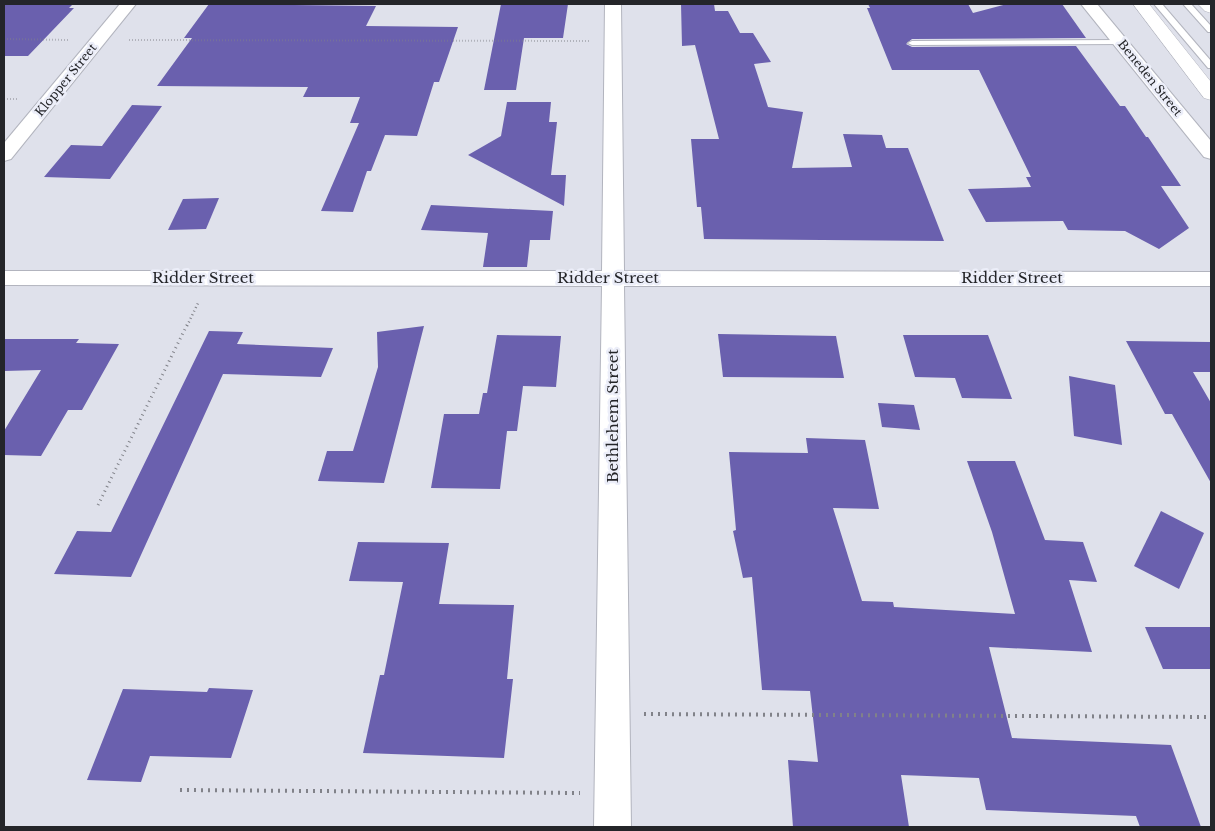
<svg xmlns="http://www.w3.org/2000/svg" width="1215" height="831" viewBox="0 0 1215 831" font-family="'Libre Baskerville',serif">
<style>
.building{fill:#6a60ae}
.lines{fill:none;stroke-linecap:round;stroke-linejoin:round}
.lane-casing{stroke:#b2b4be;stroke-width:2}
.street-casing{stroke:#b2b4be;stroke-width:2}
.secondary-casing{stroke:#b2b4be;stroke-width:1}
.path-far3{stroke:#818289;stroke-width:2;stroke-dasharray:0.5 2.5;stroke-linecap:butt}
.path-far2{stroke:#818289;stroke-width:2.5;stroke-dasharray:1 3;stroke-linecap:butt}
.path-far1{stroke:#818289;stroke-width:3;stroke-dasharray:1 4;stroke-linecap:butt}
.path{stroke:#818289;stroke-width:4;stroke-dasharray:2 5;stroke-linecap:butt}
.lane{fill:#fff;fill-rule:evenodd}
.street{fill:#fff;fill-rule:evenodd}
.secondary{fill:#fff;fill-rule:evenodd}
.labels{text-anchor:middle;stroke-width:5;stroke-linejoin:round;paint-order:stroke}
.far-street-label{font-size:12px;fill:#242529;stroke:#eceef9}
.street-label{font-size:15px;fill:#242529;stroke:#eceef9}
</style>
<rect width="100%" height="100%" fill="#dfe1eb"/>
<g class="building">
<path d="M 4,4 L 73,4 L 69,8 L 74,8 L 28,56 L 4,56 Z"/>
<path d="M 209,4 L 376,6 L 366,26 L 458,27 L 439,82 L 434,82 L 417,136 L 385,135 L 371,171 L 367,171 L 353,212 L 321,211 L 359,123 L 350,123 L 360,97 L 303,97 L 308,87 L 157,86 L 192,38 L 184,38 Z"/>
<path d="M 501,4 L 568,4 L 563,38 L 524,38 L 516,90 L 484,90 Z"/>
<path d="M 681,4 L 714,4 L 715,11 L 728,11 L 740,33 L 753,33 L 771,62 L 754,64 L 768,107 L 803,112 L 792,168 L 852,167 L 843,134 L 882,135 L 886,148 L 908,148 L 944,241 L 704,239 L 701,207 L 697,207 L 691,139 L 719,139 L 695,45 L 682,46 Z"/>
<path d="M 868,4 L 968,4 L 973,13 L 1007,4 L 1062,4 L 1086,38 L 912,39 L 906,44 L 912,47 L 1076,46 L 1120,106 L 1125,106 L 1146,137 L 1148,137 L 1181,186 L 1161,186 L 1189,228 L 1159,249 L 1125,231 L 1068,230 L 1063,221 L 986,222 L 968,189 L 1031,187 L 1026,177 L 1031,177 L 979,70 L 892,70 L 867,8 L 870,8 Z"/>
<path d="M 507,102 L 551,102 L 549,122 L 557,122 L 551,175 L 566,175 L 564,206 L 468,155 L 501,136 Z"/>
<path d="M 132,105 L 162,106 L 110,179 L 44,177 L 71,145 L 102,146 Z"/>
<path d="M 219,198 L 206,229 L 168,230 L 183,199 Z"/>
<path d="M 431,205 L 553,211 L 550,240 L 530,240 L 527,267 L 483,267 L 488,233 L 421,230 Z"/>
<path d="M 424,326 L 384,483 L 318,481 L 327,451 L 353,451 L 378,367 L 377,332 Z"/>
<path d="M 209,331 L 243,332 L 237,344 L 333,348 L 321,377 L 223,374 L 131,577 L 54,574 L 77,531 L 111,532 Z"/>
<path d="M 718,334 L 836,336 L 844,378 L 723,377 Z"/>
<path d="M 497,335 L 561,336 L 556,387 L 523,386 L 517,431 L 507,431 L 500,489 L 431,488 L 444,414 L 479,414 L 483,393 L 487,393 Z"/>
<path d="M 903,335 L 988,335 L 1012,399 L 962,398 L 955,378 L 915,377 Z"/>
<path d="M 4,339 L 79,339 L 76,343 L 119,344 L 82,410 L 68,410 L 41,456 L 4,455 L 4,431 L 41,370 L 4,371 Z"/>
<path d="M 1126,341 L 1211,342 L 1211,372 L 1193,372 L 1211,403 L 1211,483 L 1172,414 L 1165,414 Z"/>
<path d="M 1069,376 L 1115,385 L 1122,445 L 1074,436 Z"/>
<path d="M 878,403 L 914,405 L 920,430 L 882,427 Z"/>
<path d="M 806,438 L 865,440 L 879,509 L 833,508 L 862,601 L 893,602 L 894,607 L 1015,614 L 992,532 L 967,461 L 1015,461 L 1045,540 L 1083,542 L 1097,582 L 1069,580 L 1092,652 L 989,647 L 1012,738 L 1171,745 L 1201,827 L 1140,827 L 1136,816 L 986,810 L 979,778 L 901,775 L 909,827 L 793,827 L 788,760 L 818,762 L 810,691 L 762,690 L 752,577 L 743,578 L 733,531 L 736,530 L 729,452 L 808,453 Z"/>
<path d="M 1161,511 L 1204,533 L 1179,589 L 1134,566 Z"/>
<path d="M 358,542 L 449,543 L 439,604 L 514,605 L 507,679 L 513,679 L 504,758 L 363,753 L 380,675 L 384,675 L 403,582 L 349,581 Z"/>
<path d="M 1145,627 L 1211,627 L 1211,669 L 1163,669 Z"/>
<path d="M 209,688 L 253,690 L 231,758 L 150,756 L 141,782 L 87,780 L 123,689 L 207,692 Z"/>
</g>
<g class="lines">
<g class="lane-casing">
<g id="lane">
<path d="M 1154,4 L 1162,4 L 1211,61 L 1211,68 L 1208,68 Z"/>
<path d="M 1183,4 L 1191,4 L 1211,26 L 1211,32 L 1208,32 Z"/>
<path d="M 1121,40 L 1125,42 L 1124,44 L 912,45 L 908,43 L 912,41 Z"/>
</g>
</g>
<g class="street-casing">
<g id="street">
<path d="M 120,4 L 136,4 L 11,159 L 4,161 L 4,143 Z"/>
<path d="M 605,4 L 621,4 L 624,271 L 1211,272 L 1211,286 L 624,286 L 631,827 L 594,827 L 602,286 L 4,285 L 4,271 L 602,271 Z"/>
<path d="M 1081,4 L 1097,4 L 1211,141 L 1211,159 L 1204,157 Z"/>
</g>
</g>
<g class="secondary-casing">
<g id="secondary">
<path d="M 1133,4 L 1149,4 L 1211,82 L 1211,100 L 1204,98 Z"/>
<path d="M 1198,4 L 1211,4 L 1211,13 L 1205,11 Z"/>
</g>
</g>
<g class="path-far3">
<path d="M 4,39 L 68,40"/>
<path d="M 129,40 L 590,41"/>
<path d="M 4,99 L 19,99"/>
</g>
<path class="path-far2" d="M 187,326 L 199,301"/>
<path class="path-far1" d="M 98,505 L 187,325"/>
<g class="path">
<path d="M 644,714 L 1211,717"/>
<path d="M 180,790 L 580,793"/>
</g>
<use href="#lane" class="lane"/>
<use href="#street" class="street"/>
<use href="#secondary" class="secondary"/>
</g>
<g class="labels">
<g class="far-street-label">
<text transform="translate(1150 78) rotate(51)" y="4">Beneden Street</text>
<text transform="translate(66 80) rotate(-51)" y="4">Klopper Street</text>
</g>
<g class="street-label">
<text x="203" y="283">Ridder Street</text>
<text x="608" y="283">Ridder Street</text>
<text x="1012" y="283">Ridder Street</text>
<text transform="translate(613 416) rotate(-90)" y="5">Bethlehem Street</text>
</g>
</g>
<rect width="1215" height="831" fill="none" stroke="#242529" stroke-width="10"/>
</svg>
